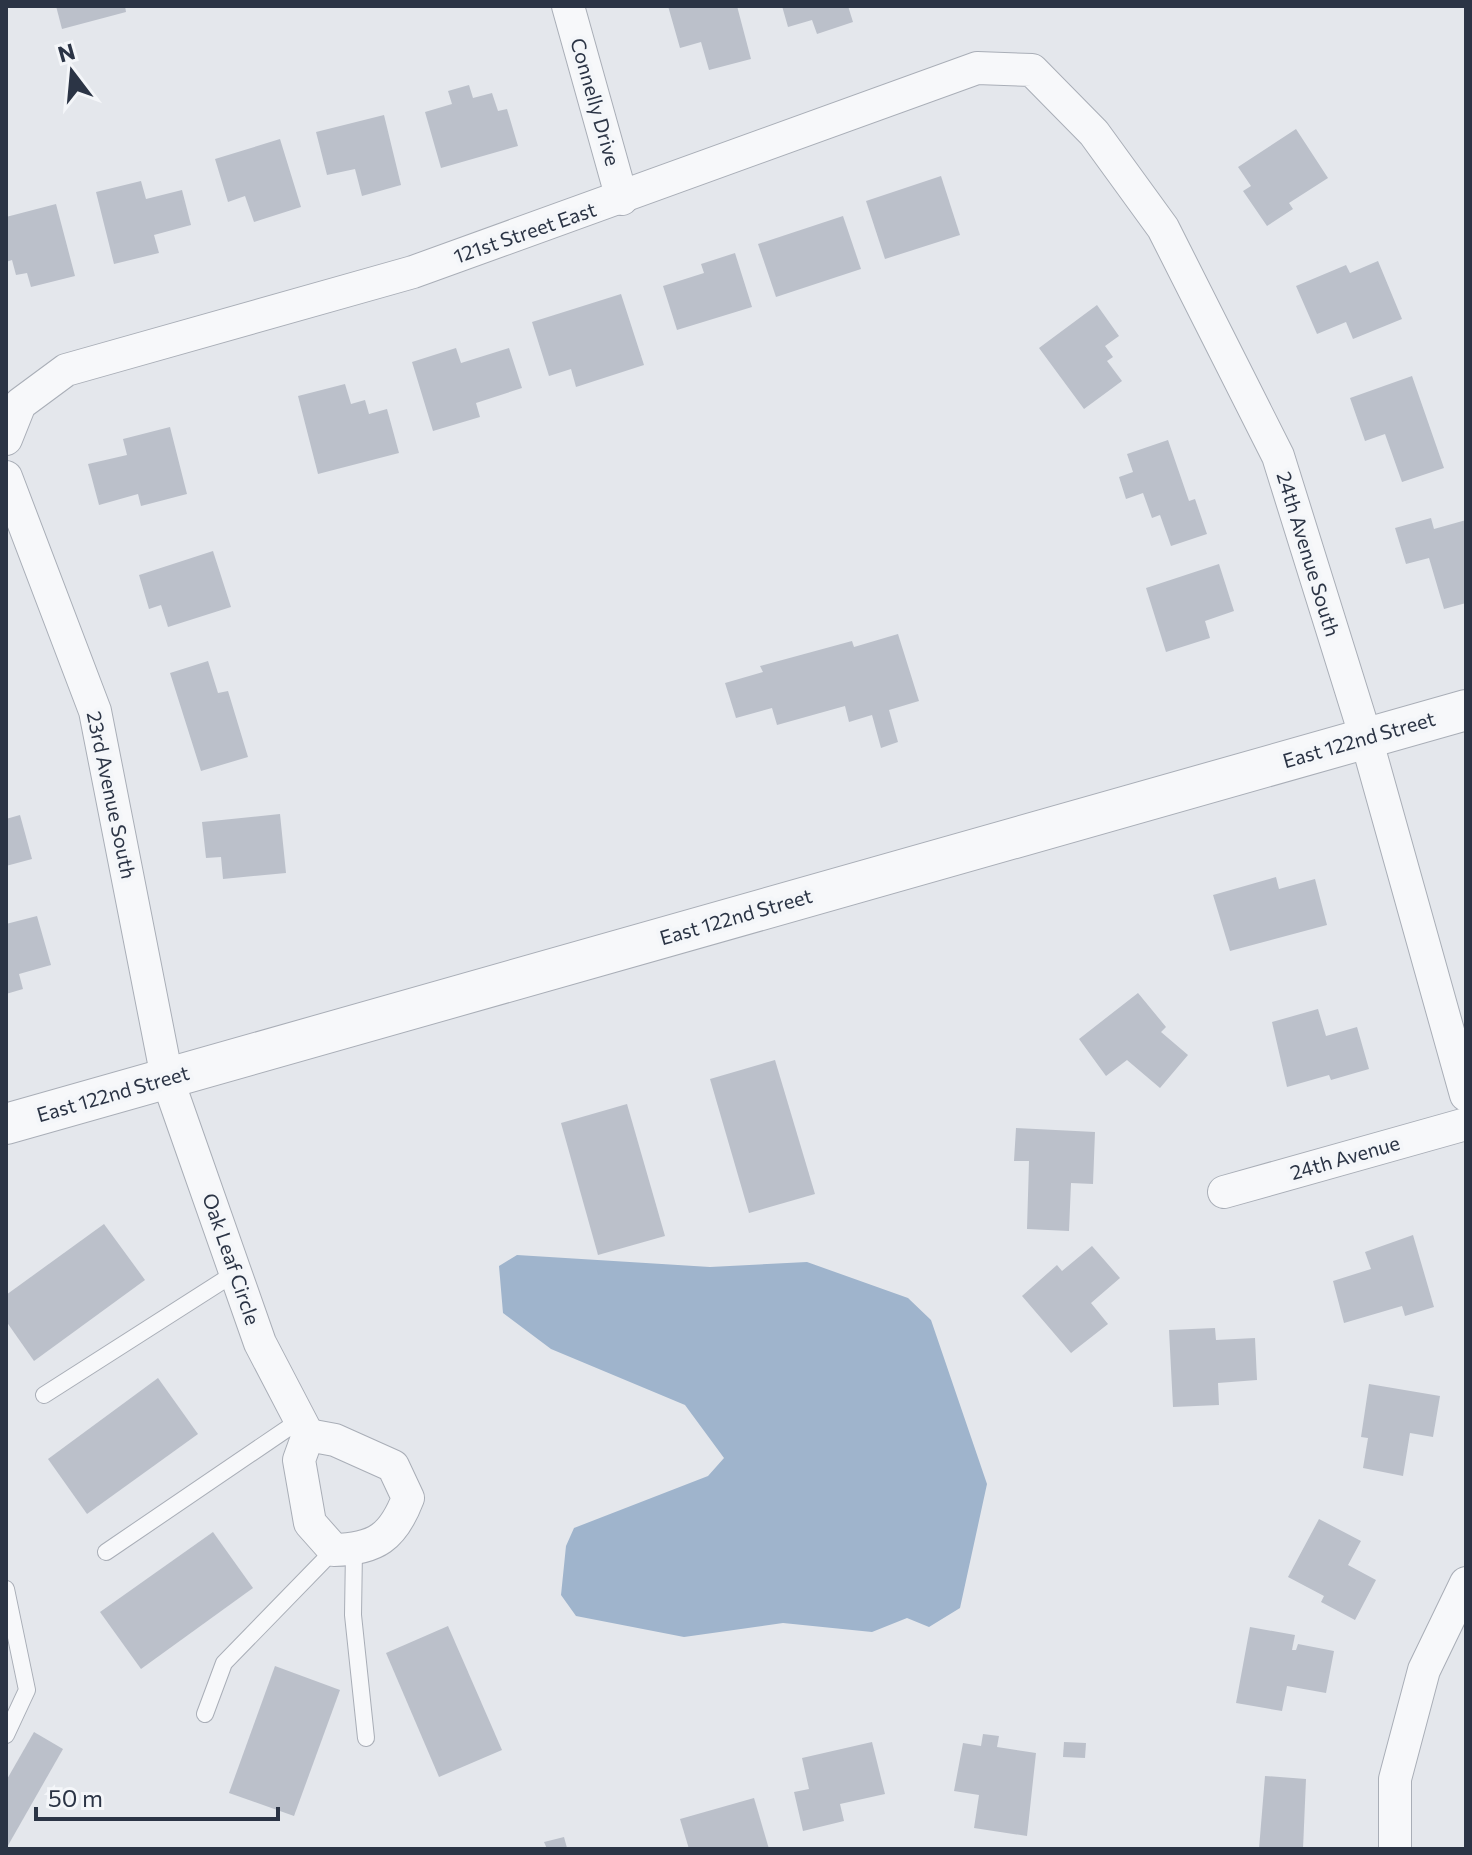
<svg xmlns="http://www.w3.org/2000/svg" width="1472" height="1855" viewBox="0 0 1472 1855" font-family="Commissioner,sans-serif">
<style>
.water{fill:#9fb4cc}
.building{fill:#bbc0ca}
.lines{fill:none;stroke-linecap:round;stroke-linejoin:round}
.service-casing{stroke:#a9aeb7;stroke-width:18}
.minor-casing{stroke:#a9aeb7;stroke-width:34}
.tertiary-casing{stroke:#a9aeb7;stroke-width:42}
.service{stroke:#f7f8fa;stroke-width:16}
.minor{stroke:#f7f8fa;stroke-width:32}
.tertiary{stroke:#f7f8fa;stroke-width:40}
.labels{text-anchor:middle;stroke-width:8;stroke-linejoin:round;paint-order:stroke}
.street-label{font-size:20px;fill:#2b3445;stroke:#f4f6f9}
</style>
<rect width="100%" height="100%" fill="#e4e7ec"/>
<path class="water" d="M 517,1255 L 710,1267 L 807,1262 L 908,1298 L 931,1320 L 987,1484 L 960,1608 L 929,1627 L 907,1618 L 872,1632 L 783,1623 L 684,1637 L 576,1616 L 561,1595 L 566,1546 L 574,1528 L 708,1476 L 724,1458 L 685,1405 L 551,1349 L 503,1313 L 499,1266 Z"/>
<g class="building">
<path d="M 56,6 L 125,6 L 126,12 L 62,29 Z"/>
<path d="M 668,6 L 737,6 L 751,59 L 709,70 L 701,42 L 680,48 Z"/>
<path d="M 782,6 L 848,6 L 853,22 L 817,34 L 812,20 L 788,27 Z"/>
<path d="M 469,85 L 473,98 L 492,93 L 498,111 L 507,109 L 518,146 L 441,168 L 425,112 L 452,104 L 448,91 Z"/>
<path d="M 384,115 L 401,185 L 362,196 L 355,169 L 327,175 L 316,132 Z"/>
<path d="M 1296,129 L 1328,178 L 1289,203 L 1293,209 L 1267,226 L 1243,191 L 1251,186 L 1238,167 Z"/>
<path d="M 280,139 L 301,207 L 254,222 L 245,196 L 228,202 L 215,159 Z"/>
<path d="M 941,176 L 960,235 L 885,259 L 866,201 Z"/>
<path d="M 141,181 L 146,199 L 182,190 L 191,225 L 154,235 L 159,253 L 114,264 L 96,192 Z"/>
<path d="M 56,204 L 75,276 L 31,287 L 27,273 L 16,275 L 12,260 L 6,262 L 6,217 Z"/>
<path d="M 843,216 L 861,269 L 776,297 L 758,244 Z"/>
<path d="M 735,253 L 752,307 L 677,330 L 663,286 L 704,273 L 701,264 Z"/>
<path d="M 1378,261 L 1402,319 L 1353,339 L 1346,322 L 1317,334 L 1296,286 L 1346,265 L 1350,273 Z"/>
<path d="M 621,294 L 644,365 L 576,387 L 571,369 L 549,376 L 532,322 Z"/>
<path d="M 1097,305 L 1119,336 L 1105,346 L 1113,357 L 1107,361 L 1122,381 L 1084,409 L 1039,348 Z"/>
<path d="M 456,348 L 461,363 L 509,348 L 522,388 L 476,403 L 480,417 L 433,431 L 412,362 Z"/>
<path d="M 1412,376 L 1444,468 L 1402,482 L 1385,434 L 1365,441 L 1350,398 Z"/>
<path d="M 345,384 L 351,404 L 365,400 L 369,414 L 387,409 L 399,453 L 318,474 L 298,396 Z"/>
<path d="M 170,427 L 187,494 L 141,506 L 138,494 L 99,505 L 88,464 L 127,455 L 123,439 Z"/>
<path d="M 1168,440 L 1189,501 L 1195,499 L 1207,534 L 1171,546 L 1160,515 L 1152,518 L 1143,493 L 1126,499 L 1119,477 L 1133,472 L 1127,454 Z"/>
<path d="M 1431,518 L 1434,529 L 1466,520 L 1466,603 L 1444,609 L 1429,558 L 1406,564 L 1395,528 Z"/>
<path d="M 213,551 L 231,607 L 168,627 L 161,605 L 149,609 L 139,575 Z"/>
<path d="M 1219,564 L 1234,611 L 1205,621 L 1210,638 L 1166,652 L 1146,588 Z"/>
<path d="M 898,634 L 919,701 L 889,710 L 898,742 L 881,748 L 872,715 L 849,722 L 845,706 L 777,725 L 772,708 L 736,718 L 725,683 L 763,672 L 760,666 L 852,641 L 854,647 Z"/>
<path d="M 208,661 L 218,693 L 228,691 L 248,757 L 201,771 L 170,673 Z"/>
<path d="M 280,814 L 286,873 L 223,879 L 221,857 L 206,858 L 202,822 Z"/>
<path d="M 20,815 L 32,859 L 6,866 L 6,819 Z"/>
<path d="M 1276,877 L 1279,889 L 1315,879 L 1327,925 L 1230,951 L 1213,895 Z"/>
<path d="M 37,916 L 51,965 L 19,974 L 23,989 L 6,994 L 6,924 Z"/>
<path d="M 1138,993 L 1166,1027 L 1161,1032 L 1188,1055 L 1160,1088 L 1127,1060 L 1106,1076 L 1079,1039 Z"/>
<path d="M 1318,1009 L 1326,1036 L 1357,1027 L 1369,1069 L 1331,1080 L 1329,1075 L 1287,1087 L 1272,1022 Z"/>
<path d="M 775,1060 L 815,1194 L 749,1213 L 710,1079 Z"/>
<path d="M 627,1104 L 665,1236 L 598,1255 L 561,1123 Z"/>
<path d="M 1016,1128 L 1095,1132 L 1093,1184 L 1071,1183 L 1069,1231 L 1027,1229 L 1029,1161 L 1014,1161 Z"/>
<path d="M 104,1224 L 145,1280 L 34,1361 L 6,1321 L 6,1295 Z"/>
<path d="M 1413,1235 L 1434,1307 L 1405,1316 L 1402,1306 L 1344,1323 L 1333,1281 L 1371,1269 L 1365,1252 Z"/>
<path d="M 1092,1246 L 1120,1278 L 1091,1303 L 1108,1324 L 1071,1353 L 1022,1296 L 1057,1265 L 1062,1271 Z"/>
<path d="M 1215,1328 L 1216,1340 L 1255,1338 L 1257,1380 L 1218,1383 L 1219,1405 L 1173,1407 L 1169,1330 Z"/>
<path d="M 158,1378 L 198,1434 L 87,1514 L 48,1459 Z"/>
<path d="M 1369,1384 L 1440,1396 L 1433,1437 L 1410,1433 L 1403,1476 L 1363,1468 L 1368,1438 L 1361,1437 Z"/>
<path d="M 1319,1519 L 1361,1541 L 1348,1565 L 1376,1580 L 1355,1620 L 1321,1602 L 1324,1596 L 1288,1577 Z"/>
<path d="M 213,1532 L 253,1588 L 141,1669 L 100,1612 Z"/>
<path d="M 448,1626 L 502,1750 L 439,1777 L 386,1653 Z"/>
<path d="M 1250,1627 L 1295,1635 L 1292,1650 L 1296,1650 L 1298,1644 L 1334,1651 L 1326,1693 L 1287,1686 L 1282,1711 L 1236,1703 Z"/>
<path d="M 275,1666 L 340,1690 L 294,1816 L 229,1793 Z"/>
<path d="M 34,1732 L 63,1749 L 6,1849 L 6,1781 Z"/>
<path d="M 983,1734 L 999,1736 L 997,1747 L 1036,1753 L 1027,1836 L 974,1828 L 979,1795 L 954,1791 L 963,1743 L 981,1746 Z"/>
<path d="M 872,1742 L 885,1794 L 840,1804 L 844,1821 L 803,1831 L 794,1792 L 809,1789 L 802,1758 Z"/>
<path d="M 1064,1742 L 1086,1743 L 1085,1758 L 1063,1757 Z"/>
<path d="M 1265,1776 L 1306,1779 L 1303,1849 L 1259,1849 Z"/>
<path d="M 754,1798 L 769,1849 L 689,1849 L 680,1819 Z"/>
<path d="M 564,1837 L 567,1848 L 547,1849 L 544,1842 Z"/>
</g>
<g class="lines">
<g class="service-casing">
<g id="service">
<path d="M 44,1395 L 235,1273"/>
<path d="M 354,1550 L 353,1615 L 366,1738"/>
<path d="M 106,1552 L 300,1420"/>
<path d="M 6,1589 L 27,1690 L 6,1735"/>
<path d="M 205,1714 L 224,1663 L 334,1550"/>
</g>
</g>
<g class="minor-casing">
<g id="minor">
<path d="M 568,6 L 622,199"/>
<path d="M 6,439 L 20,404 L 66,370 L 413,272 L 977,68 L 1032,70 L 1094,133 L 1163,228 L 1278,456 L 1366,738 L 1466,1095"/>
<path d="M 6,477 L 95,711 L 167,1078 L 260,1343 L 308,1435"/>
<path d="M 1224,1192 L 1466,1124"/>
<path d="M 308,1435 L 335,1440 L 393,1466 L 408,1498 C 393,1537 376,1549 334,1550 L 310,1523 L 299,1460 Z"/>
<path d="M 1395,1849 L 1395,1779 L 1424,1670 L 1466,1583"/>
</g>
</g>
<g class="tertiary-casing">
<path id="tertiary" d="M 6,1124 L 1466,710"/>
</g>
<use href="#service" class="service"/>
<use href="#minor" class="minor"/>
<use href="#tertiary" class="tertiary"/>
</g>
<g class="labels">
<g class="street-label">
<text transform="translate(595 102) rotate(74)" y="7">Connelly Drive</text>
<text transform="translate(525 233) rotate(-19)" y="7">121st Street East</text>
<text transform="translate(1308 554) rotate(73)" y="7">24th Avenue South</text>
<text transform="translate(1359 740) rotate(-16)" y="7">East 122nd Street</text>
<text transform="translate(111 795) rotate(78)" y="7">23rd Avenue South</text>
<text transform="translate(736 917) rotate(-16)" y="7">East 122nd Street</text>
<text transform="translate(113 1094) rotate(-16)" y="7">East 122nd Street</text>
<text transform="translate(1345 1158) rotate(-16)" y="7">24th Avenue</text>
<text transform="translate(231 1259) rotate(71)" y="7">Oak Leaf Circle</text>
</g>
</g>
<rect width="1472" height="1855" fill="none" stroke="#2b3445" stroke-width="16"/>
<g transform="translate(72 72) rotate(344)" stroke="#f4f6f9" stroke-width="6" paint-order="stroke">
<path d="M0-6L14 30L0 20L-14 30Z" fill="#2b3445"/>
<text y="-12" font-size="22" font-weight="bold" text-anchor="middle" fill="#2b3445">N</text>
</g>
<path d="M36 1807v12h242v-12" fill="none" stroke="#2b3445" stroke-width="4"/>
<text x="48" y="1807" font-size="24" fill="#2b3445" stroke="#f4f6f9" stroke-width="6" paint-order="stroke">50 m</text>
</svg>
